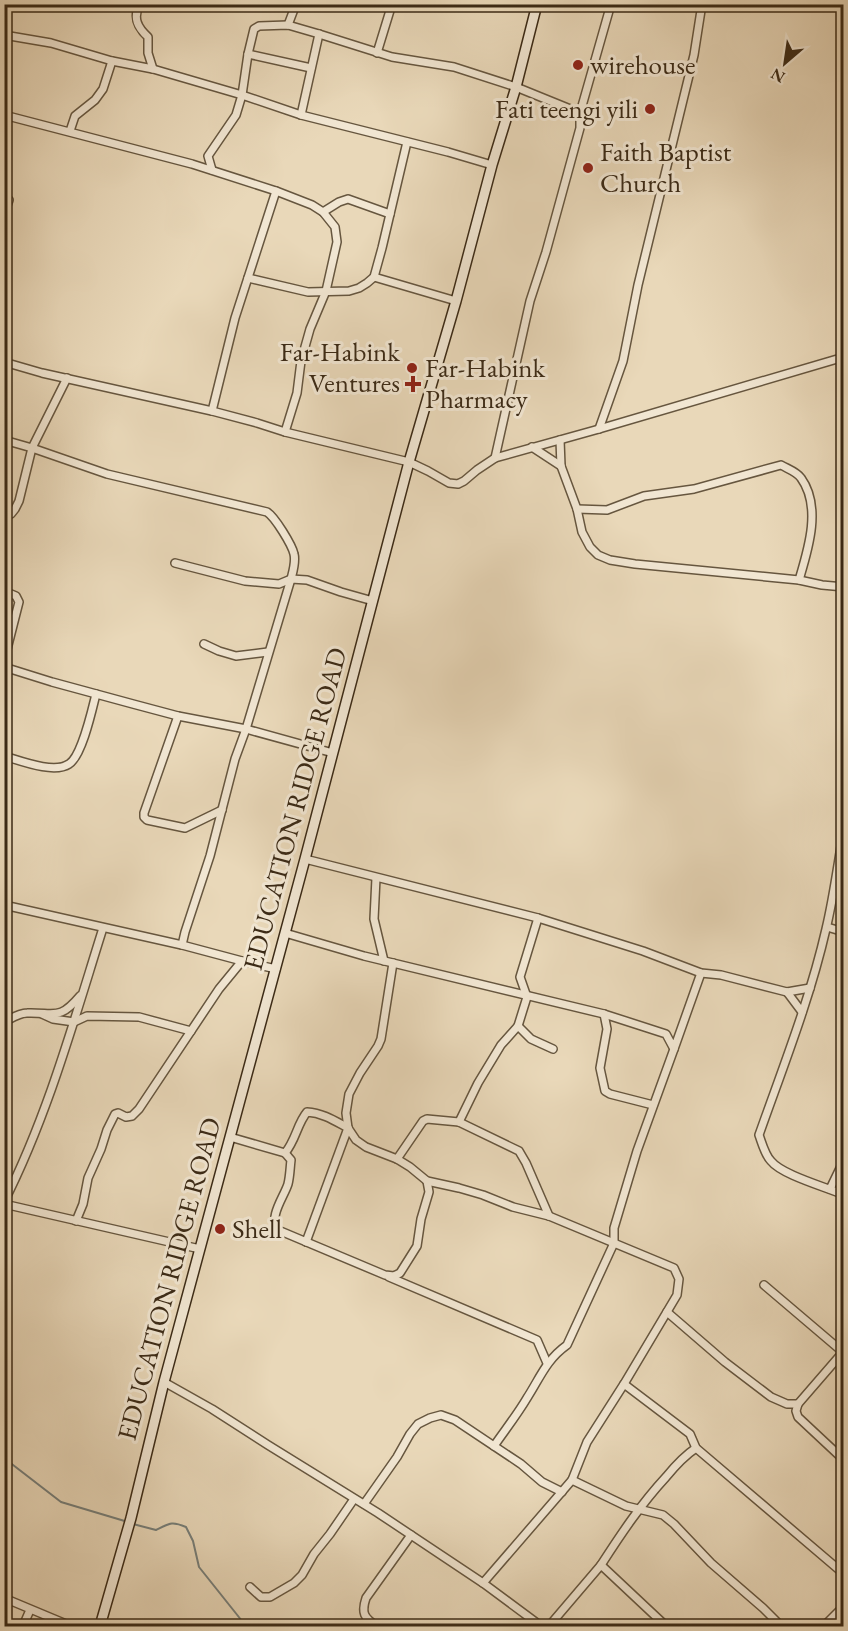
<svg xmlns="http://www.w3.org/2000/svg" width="848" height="1631" viewBox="0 0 848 1631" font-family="'EB Garamond',serif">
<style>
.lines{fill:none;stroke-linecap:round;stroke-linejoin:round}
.stream{stroke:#767e79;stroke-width:2}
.street-casing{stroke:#66563f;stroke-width:10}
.secondary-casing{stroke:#3b2a16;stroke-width:12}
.street{stroke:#f1e6d2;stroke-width:7}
.secondary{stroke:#f1e6d2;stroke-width:9}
.poi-dot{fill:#8f2418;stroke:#f1e6d2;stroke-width:2}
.labels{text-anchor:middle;stroke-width:6;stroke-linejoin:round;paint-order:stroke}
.poi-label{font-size:27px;fill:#3b2a16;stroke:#f1e6d2;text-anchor:start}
.street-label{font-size:27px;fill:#3b2a16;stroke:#f1e6d2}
</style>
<rect width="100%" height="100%" fill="#e9d8b9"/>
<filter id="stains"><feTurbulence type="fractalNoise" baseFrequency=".00333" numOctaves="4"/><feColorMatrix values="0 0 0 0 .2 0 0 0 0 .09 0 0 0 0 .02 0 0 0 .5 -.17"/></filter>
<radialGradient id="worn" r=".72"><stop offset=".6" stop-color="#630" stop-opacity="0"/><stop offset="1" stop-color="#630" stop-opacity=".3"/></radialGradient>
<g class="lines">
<g class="stream">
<path d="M 4,1458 L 61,1502 L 128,1522"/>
<path d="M 133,1524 L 156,1530 C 170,1523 172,1521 186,1527 L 193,1541 L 199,1567 L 246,1626"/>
</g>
<g class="street-casing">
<g id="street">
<path d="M 140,4 C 132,18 138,28 148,37 L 148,53 L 153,69"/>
<path d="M 288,25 L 296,4"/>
<path d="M 4,35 L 51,43 L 112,61 L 153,69 L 242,95 L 301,115 L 448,152 L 492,165"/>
<path d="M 377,53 L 392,4"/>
<path d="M 248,54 L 311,68"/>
<path d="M 4,115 L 192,164 L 276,191 L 312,205 L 323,212 L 335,227 L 337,242 L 326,291 L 310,329 L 301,361 L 297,393 L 285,432"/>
<path d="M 301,115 L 319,34"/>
<path d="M 70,131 L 75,116 L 95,100 L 103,89 L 112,61"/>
<path d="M 212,170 L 208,156 L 236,115 L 242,95 L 248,54 L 254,29 L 259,26 L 288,25 L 319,34 L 392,57 L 454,67 L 516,87 L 580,113"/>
<path d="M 323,212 L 339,202 L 348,199 L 390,214"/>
<path d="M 4,214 L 9,200"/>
<path d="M 374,277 L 456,301"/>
<path d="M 248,278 L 308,292 L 349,291 L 359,288 L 367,283 L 374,277 L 382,248 L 407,142"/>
<path d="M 4,362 L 42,373 L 212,411 L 257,423 L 285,432 L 409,462 L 428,471 L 449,483 L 458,484 L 464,481 L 477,470 L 495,458 L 599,429 L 844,357"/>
<path d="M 212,411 L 235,318 L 276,191"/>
<path d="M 599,429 L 623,361 L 638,285 L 694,55 L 702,4"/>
<path d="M 4,440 L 32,448 L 107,474 L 267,512 C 275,517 292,545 294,554 C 296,562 293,571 291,579 L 246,729 L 235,759 L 210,856 L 185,932 L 182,945"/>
<path d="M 560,440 L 561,466 L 577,509 L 582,532 L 590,547 L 598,555 L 610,560 L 635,564 L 799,580 L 822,585 L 844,587"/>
<path d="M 532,447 L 561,466"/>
<path d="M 495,458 L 530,301 L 546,252 L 580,128 L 580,113 L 611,4"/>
<path d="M 577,509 L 607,510 L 644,496 L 694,489 L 781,465 C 788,469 797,472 801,478 C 822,507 808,550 799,580"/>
<path d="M 4,516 L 11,514 L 15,509 L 19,501 L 32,448 L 67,378"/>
<path d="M 175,563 L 245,581 L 279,584 L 291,579 L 307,580 L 341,592 L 373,601"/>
<path d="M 4,591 L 16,596 L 19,602 L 4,661"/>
<path d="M 204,644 L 219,651 L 236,656 L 268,652"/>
<path d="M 4,667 L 52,682 L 133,704 L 178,716 L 246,729 L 333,753"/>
<path d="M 178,716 L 144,813 L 144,817 L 147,820 L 185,828 L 222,810"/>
<path d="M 4,756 C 21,761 54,774 69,764 C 82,756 92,710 96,694"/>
<path d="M 844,829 C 838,862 834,896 826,929 C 810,999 783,1067 759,1135 C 762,1143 765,1155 771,1161 C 782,1175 826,1187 844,1195"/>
<path d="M 305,859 L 538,918 L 643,951 L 701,973 L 721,975 L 787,992 L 810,988"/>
<path d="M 376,878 L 374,919 L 384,961"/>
<path d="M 4,905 L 182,945 L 242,961 L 276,969"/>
<path d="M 827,927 L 844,932"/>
<path d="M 285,933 L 364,956 L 604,1014 L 666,1034 L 674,1049 L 701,973"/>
<path d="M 393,963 L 381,1039 L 378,1046 L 360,1073 L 349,1094 L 346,1113 L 348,1128 L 356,1140 L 366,1147 L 397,1159 L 410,1167 L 427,1181 L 459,1188 L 483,1195 L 513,1207 L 549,1216 L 674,1268 L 679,1279 L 677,1295 L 624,1384 L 587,1442 L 572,1480 L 483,1583"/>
<path d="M 787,992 L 802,1012"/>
<path d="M 42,1014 L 53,1019 L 74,1022 L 87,1016 L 139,1017 L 191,1031"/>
<path d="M 604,1014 L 607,1029 L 600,1068 L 605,1091 L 610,1094 L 653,1105"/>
<path d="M 4,1022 C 12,1018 19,1013 27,1013 C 55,1012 59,1021 80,996"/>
<path d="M 518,1026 L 531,1039 L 553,1049"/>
<path d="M 459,1122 L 478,1083 L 501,1045 L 518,1026 L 527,997 L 520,977 L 538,918"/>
<path d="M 230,1137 L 285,1153 L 291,1160 C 290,1168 290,1176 288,1184 C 284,1197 268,1217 278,1230 L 385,1275 L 394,1276 L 400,1273 L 417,1246 L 421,1219 L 429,1192 L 427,1181"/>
<path d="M 285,1153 C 296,1140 297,1124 307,1112 C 323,1113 335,1121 348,1128"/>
<path d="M 397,1159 L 423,1121 L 427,1119 L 459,1122 L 519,1151 L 526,1163 L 549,1216"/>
<path d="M 830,1189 L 844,1160"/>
<path d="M 4,1202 C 48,1115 74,1020 103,928"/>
<path d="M 4,1204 L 200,1249"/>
<path d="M 76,1221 L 83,1204 L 88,1178 L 101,1149 L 107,1130 L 115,1114 L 118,1113 L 126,1117 L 132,1116 L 139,1109 L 219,989 L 242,961"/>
<path d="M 306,1242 L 348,1128"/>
<path d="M 389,1277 L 537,1340 L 547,1363"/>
<path d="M 764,1285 L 844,1353"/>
<path d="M 667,1312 L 725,1362 L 771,1397 L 787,1404 L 798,1404"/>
<path d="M 843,1352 L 798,1404 L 796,1411 L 798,1417 L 844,1460"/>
<path d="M 164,1382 L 212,1409 L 268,1445 L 378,1513 L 483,1583 L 541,1626"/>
<path d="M 624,1384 L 690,1434 L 696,1448 L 844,1574"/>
<path d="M 494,1446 C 505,1430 517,1415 527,1398 C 540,1378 546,1360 567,1345 L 614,1243 L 614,1228 L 637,1151 L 674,1049"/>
<path d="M 572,1480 L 626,1506 L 663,1515 L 674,1524 L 711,1563 L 763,1608 L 781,1626"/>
<path d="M 364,1504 L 397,1457 L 410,1434 L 418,1424 L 430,1418 L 441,1415 L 455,1420 L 521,1464 L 542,1482 L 562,1492"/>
<path d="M 601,1565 C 621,1534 641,1504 666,1477 C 675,1466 684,1456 696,1448"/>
<path d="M 250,1587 L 261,1597 L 270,1597 L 294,1583 L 302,1575 L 314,1554 L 330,1534 L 354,1499"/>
<path d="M 4,1598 L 71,1626"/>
<path d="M 23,1626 L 30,1610"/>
<path d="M 377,1626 C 364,1618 361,1613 366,1598 L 411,1535"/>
<path d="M 549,1626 L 601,1565 L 666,1626"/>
<path d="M 824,1626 L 844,1606"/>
</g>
</g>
<g class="secondary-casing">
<path id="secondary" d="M 100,1626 L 131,1518 L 164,1382 L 305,859 L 409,462 L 456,301 L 492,165 L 516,87 L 537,4"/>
</g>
<use href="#street" class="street"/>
<use href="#secondary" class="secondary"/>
</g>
<g class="poi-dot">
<circle cx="578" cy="65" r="6"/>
<circle cx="650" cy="109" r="6"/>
<circle cx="588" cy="168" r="6"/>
<circle cx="412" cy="368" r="6"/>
<path d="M410 375h6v6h6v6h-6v6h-6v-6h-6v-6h6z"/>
<circle cx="220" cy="1229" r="6"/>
</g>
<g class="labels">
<g class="poi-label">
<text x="590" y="74">wirehouse</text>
<text x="638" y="118" text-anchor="end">Fati teengi yili</text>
<text x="600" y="161">Faith Baptist<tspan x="600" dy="31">Church</tspan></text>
<text x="400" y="361" text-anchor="end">Far-Habink<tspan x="400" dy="31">Ventures</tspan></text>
<text x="425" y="377">Far-Habink<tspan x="425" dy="31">Pharmacy</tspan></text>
<text x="232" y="1238">Shell</text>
</g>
<g class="street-label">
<text transform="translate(295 809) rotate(-75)" y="9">EDUCATION RIDGE ROAD</text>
<text transform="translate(169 1279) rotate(-75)" y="9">EDUCATION RIDGE ROAD</text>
</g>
</g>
<rect width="848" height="1631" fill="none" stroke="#e9d8b9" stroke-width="24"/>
<rect x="6" y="6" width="836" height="1619" fill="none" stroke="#3b2a16" stroke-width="3"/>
<rect x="12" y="12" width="824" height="1607" fill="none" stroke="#3b2a16" stroke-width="1.5"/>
<g transform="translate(785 63) rotate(209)" stroke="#f1e6d2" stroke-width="4.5" paint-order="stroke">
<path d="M0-4.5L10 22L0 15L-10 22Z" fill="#3b2a16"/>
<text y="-9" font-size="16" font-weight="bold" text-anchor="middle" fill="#3b2a16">N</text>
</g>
<rect width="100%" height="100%" filter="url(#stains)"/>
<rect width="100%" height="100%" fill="url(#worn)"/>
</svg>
